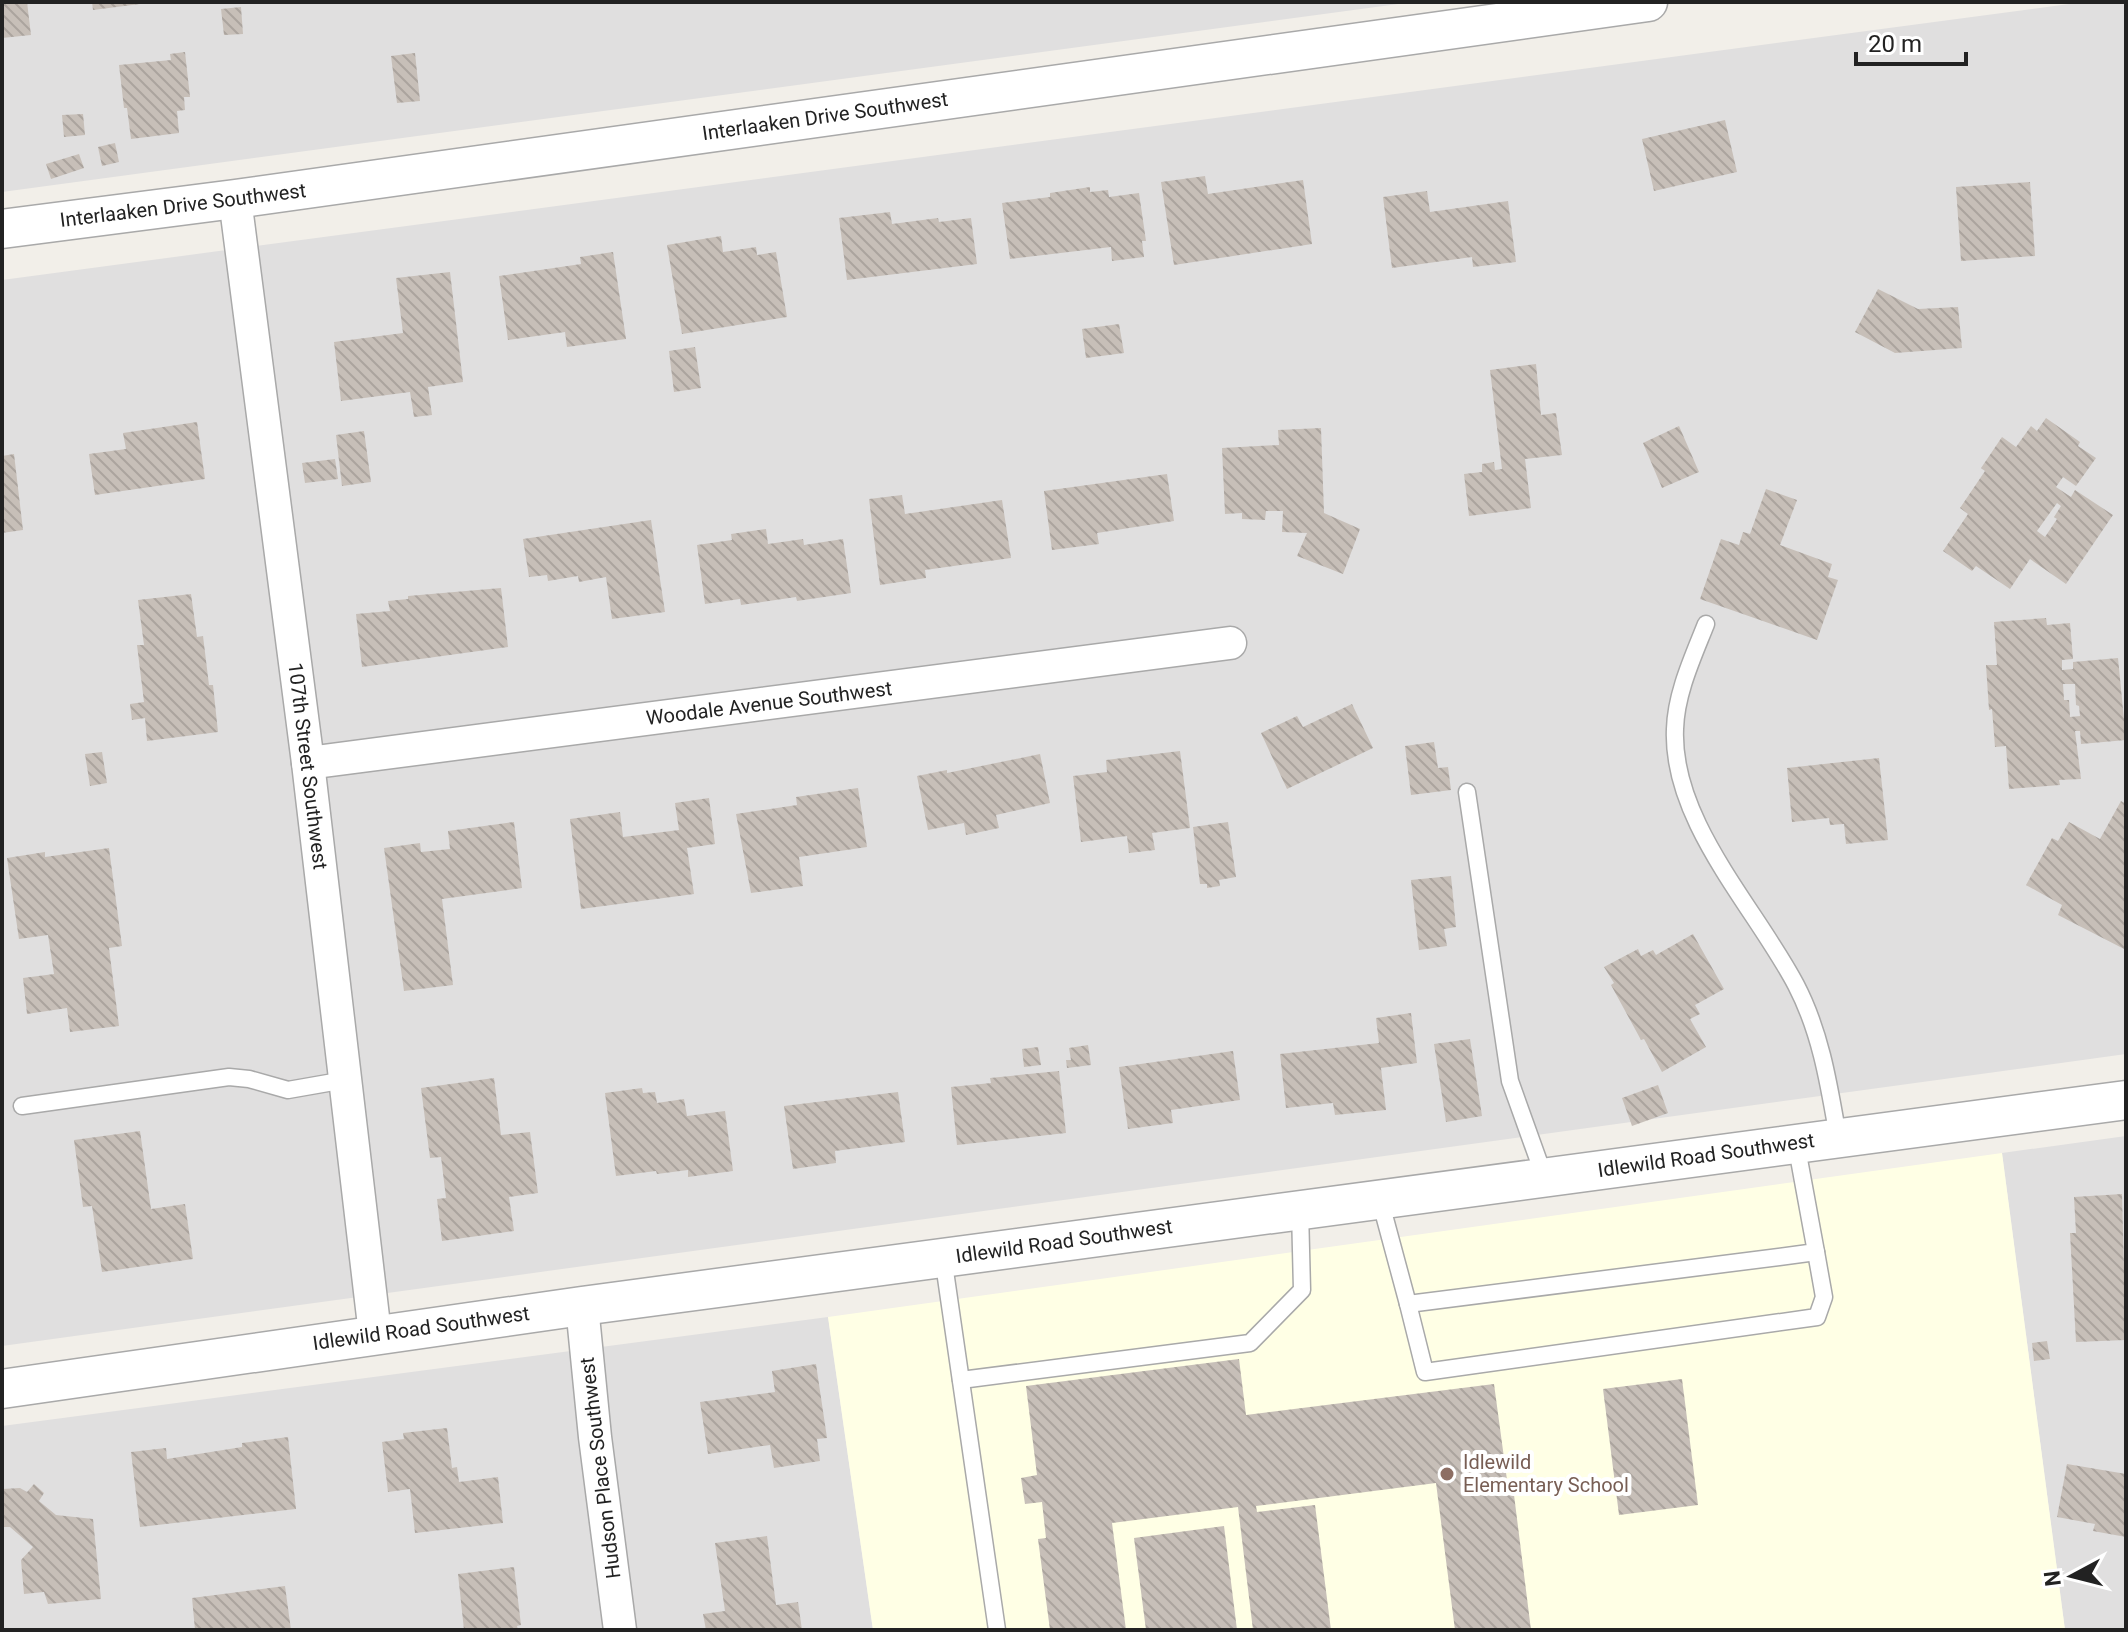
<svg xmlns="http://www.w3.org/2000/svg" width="2128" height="1632" viewBox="0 0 2128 1632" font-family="Roboto,sans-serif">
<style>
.residential{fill:#e0dfdf}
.education{fill:#ffffe5}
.building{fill:url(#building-back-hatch);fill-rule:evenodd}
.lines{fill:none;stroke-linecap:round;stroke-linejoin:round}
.service-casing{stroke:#a9a9a9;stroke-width:19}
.minor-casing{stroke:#a9a9a9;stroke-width:35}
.tertiary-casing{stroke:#a9a9a9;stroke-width:41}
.service{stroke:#fff;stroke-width:16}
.minor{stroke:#fff;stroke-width:32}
.tertiary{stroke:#fff;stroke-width:38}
.education-dot{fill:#8d6e63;stroke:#fff;stroke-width:3}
.labels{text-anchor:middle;stroke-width:8;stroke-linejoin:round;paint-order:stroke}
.street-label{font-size:20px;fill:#222;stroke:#fff}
.education-label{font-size:20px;fill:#785e54;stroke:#fff;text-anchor:start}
</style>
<defs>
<pattern id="building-back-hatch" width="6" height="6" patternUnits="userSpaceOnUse" patternTransform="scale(2)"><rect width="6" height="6" fill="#c7bfb8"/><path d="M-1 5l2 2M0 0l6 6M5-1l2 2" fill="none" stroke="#aba49e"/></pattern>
</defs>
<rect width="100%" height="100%" fill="#f2efe9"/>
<g class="residential">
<path d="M 2,2 L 1413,2 L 2,192 Z"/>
<path d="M 2084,2 L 2126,2 L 2126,1054 L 2,1346 L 2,280 Z"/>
<path d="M 2126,1136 L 2126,1630 L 2065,1630 L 2002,1153 Z"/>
<path d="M 828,1317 L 873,1630 L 2,1630 L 2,1426 Z"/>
</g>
<path class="education" d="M 2002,1153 L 2065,1630 L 873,1630 L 828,1317 Z"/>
<g class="building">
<path d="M 2,2 L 27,2 L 31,35 L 2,38 Z"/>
<path d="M 92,2 L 139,2 L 140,4 L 93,10 Z"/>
<path d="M 241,7 L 243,34 L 224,35 L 221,9 Z"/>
<path d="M 185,52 L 190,97 L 184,97 L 185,110 L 177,111 L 179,133 L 131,139 L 127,108 L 124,108 L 119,65 L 171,60 L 170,54 Z"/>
<path d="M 415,53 L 420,101 L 397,103 L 391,56 Z"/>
<path d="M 83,114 L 85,135 L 64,137 L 62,115 Z"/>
<path d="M 1725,120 L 1737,172 L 1654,191 L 1642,139 Z"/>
<path d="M 115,143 L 119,162 L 102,166 L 98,147 Z"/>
<path d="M 79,154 L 84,168 L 51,179 L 46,164 Z"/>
<path d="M 1205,176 L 1208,194 L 1303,180 L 1312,244 L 1174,265 L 1161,182 Z"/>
<path d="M 2030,182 L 2035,256 L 1961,261 L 1956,187 Z"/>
<path d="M 1090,187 L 1090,192 L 1108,190 L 1109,197 L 1139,193 L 1146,241 L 1142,241 L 1144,257 L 1112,261 L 1111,247 L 1010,259 L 1002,203 L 1050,197 L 1050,193 Z"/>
<path d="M 1427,191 L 1430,212 L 1508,201 L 1516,262 L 1473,267 L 1472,257 L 1392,268 L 1383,197 Z"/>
<path d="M 890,212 L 892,224 L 938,218 L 939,222 L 971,218 L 977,264 L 847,280 L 839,218 Z"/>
<path d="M 721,236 L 723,252 L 756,247 L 757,255 L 776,252 L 787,317 L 682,334 L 667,245 Z"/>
<path d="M 613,252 L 626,339 L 567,347 L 565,332 L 508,340 L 499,276 L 581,264 L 580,257 Z"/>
<path d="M 450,272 L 463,382 L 428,387 L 432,415 L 414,417 L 410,392 L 341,401 L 334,342 L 403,333 L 396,278 Z"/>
<path d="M 1878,289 L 1918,309 L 1958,307 L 1962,348 L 1895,353 L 1855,332 Z"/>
<path d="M 1119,324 L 1124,353 L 1086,358 L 1082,329 Z"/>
<path d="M 695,347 L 701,388 L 674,392 L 669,351 Z"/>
<path d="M 1536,364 L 1541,415 L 1556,413 L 1562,455 L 1525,459 L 1531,508 L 1469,516 L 1464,474 L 1482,472 L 1482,464 L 1494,462 L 1495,470 L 1502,469 L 1490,370 Z"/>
<path d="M 2046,418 L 2080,442 L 2078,446 L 2096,458 L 2076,486 L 2063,477 L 2056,487 L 2071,497 L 2075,490 L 2113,515 L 2066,584 L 2030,559 L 2010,589 L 1976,566 L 1972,571 L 1943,551 L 1968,514 L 1960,508 L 1985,471 L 1981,468 L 2002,437 L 2016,447 L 2031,426 L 2037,431 ZM 2057,503 L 2061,506 L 2054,517 L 2057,519 L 2045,537 L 2037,531 Z"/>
<path d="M 197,422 L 205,479 L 95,495 L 89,454 L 126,449 L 123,433 Z"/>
<path d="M 1679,426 L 1699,472 L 1662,488 L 1643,443 Z"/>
<path d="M 1321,428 L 1324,513 L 1360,529 L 1343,574 L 1297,556 L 1307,533 L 1282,532 L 1283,511 L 1266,511 L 1265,520 L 1242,519 L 1242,513 L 1225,514 L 1222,448 L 1279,445 L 1278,430 Z"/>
<path d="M 364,431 L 371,482 L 342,486 L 336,435 Z"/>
<path d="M 14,454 L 23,530 L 2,533 L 2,456 Z"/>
<path d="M 335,459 L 338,479 L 305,483 L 302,463 Z"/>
<path d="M 1167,474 L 1174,521 L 1097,533 L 1099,544 L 1052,550 L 1044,491 Z"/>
<path d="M 1766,489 L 1797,500 L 1780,545 L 1832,564 L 1828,577 L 1838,580 L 1817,640 L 1700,599 L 1721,539 L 1739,545 L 1743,532 L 1750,534 Z"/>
<path d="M 902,495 L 905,514 L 1002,500 L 1011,558 L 925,570 L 926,578 L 880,585 L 869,499 Z"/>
<path d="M 651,520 L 665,612 L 612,619 L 606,577 L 579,582 L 578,576 L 548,581 L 547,575 L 529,577 L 523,539 Z"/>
<path d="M 766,529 L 768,544 L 803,539 L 804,545 L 843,539 L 851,593 L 797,601 L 796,597 L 741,605 L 740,599 L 705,604 L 697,545 L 732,540 L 731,534 Z"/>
<path d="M 501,588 L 508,647 L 362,667 L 356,614 L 390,611 L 388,601 L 408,599 L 408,596 Z"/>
<path d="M 191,594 L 197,637 L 203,636 L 209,685 L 213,685 L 218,732 L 147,741 L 145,718 L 132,720 L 130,704 L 144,702 L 137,645 L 144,645 L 138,600 Z"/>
<path d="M 2046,618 L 2047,625 L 2070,623 L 2073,659 L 2062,660 L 2062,670 L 2073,669 L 2073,662 L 2118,658 L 2126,740 L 2081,744 L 2080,731 L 2075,731 L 2081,779 L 2059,780 L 2060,785 L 2009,789 L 2006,746 L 1995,747 L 1992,709 L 1989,710 L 1986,665 L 1997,665 L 1994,622 ZM 2063,684 L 2075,684 L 2076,705 L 2079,706 L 2080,716 L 2070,717 L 2069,700 L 2064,700 Z"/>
<path d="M 1352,704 L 1373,748 L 1287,789 L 1261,733 L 1297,716 L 1303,727 Z"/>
<path d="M 1434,742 L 1438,768 L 1448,767 L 1451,790 L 1411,795 L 1405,746 Z"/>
<path d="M 1180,751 L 1190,828 L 1152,833 L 1155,850 L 1129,853 L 1127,836 L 1081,842 L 1073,776 L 1107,772 L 1106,760 Z"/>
<path d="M 102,752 L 107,783 L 90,786 L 85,754 Z"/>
<path d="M 1040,754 L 1050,803 L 996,815 L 999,828 L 966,835 L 964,823 L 928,830 L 917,776 L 947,770 L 947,773 Z"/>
<path d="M 1879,758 L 1888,840 L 1846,844 L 1844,824 L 1830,825 L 1829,818 L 1792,822 L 1787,768 Z"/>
<path d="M 858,788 L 867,847 L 799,857 L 803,886 L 751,893 L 736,814 L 797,805 L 796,797 Z"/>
<path d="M 709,798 L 715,844 L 687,848 L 694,894 L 581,909 L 570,819 L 620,812 L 623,837 L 679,830 L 675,803 Z"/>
<path d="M 2121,801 L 2126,804 L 2126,950 L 2058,915 L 2062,905 L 2026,885 L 2052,838 L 2058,841 L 2069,822 L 2100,839 Z"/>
<path d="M 514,822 L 522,888 L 442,899 L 453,985 L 404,991 L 384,848 L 420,843 L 421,852 L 450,849 L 448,831 Z"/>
<path d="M 1228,822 L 1236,877 L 1219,880 L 1220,886 L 1207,888 L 1207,884 L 1200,884 L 1193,827 Z"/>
<path d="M 109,848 L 122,946 L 109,948 L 119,1026 L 70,1032 L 67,1008 L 27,1014 L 23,978 L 54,974 L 48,935 L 19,939 L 7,858 L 45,852 L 45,857 Z"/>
<path d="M 1451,876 L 1456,927 L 1444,929 L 1447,946 L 1419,950 L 1411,880 Z"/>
<path d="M 1693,934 L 1724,989 L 1695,1005 L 1700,1014 L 1690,1019 L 1706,1047 L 1662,1072 L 1644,1039 L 1641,1040 L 1611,985 L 1614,983 L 1604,967 L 1638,949 L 1641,956 L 1653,950 L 1656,955 Z"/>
<path d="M 1411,1013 L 1417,1063 L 1381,1068 L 1386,1110 L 1335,1115 L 1333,1103 L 1286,1108 L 1280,1054 L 1379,1043 L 1376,1018 Z"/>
<path d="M 1470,1039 L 1482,1116 L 1446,1122 L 1434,1044 Z"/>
<path d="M 1088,1045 L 1091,1065 L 1067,1068 L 1066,1060 L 1071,1060 L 1069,1048 Z"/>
<path d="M 1038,1047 L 1041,1065 L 1024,1067 L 1022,1049 Z"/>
<path d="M 1233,1051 L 1240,1100 L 1171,1110 L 1173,1123 L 1128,1129 L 1119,1067 Z"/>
<path d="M 1059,1071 L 1066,1133 L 957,1145 L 951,1087 L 991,1083 L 990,1078 Z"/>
<path d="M 494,1078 L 501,1135 L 530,1132 L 538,1193 L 509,1197 L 514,1231 L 442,1241 L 437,1199 L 446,1198 L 441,1157 L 430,1158 L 421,1088 Z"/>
<path d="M 1658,1085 L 1668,1113 L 1632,1126 L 1622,1098 Z"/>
<path d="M 642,1088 L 643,1093 L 655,1092 L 657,1103 L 684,1099 L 687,1116 L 725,1111 L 733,1171 L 688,1177 L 688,1170 L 657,1174 L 656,1171 L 616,1176 L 605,1093 Z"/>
<path d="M 898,1092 L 905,1142 L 835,1151 L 836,1163 L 793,1169 L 784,1106 Z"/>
<path d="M 140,1131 L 151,1209 L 185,1204 L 193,1259 L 102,1272 L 92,1206 L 83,1207 L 74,1140 Z"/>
<path d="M 2122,1194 L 2126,1340 L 2076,1342 L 2070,1233 L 2076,1233 L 2074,1197 Z"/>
<path d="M 2047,1341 L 2050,1359 L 2034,1361 L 2032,1343 Z"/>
<path d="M 1239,1359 L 1246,1415 L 1494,1384 L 1507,1480 L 1512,1479 L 1531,1630 L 1455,1630 L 1436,1483 L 1256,1506 L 1257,1512 L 1315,1505 L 1331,1630 L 1253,1630 L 1238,1507 L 1112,1523 L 1126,1630 L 1050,1630 L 1038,1539 L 1046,1538 L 1042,1502 L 1025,1504 L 1021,1478 L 1037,1475 L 1026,1386 Z"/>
<path d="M 816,1364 L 827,1438 L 817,1439 L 820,1461 L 774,1468 L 770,1445 L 708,1454 L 700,1402 L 775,1392 L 772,1371 Z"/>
<path d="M 1682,1379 L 1698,1505 L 1619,1515 L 1603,1389 Z"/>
<path d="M 447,1428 L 452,1468 L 457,1467 L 459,1482 L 498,1477 L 503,1523 L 415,1533 L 410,1489 L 388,1492 L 382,1442 L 404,1439 L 403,1433 Z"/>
<path d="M 288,1437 L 296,1509 L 140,1527 L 131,1452 L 166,1448 L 167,1459 L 242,1447 L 242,1443 Z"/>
<path d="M 2067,1464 L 2126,1474 L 2126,1537 L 2093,1531 L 2095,1524 L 2057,1517 Z"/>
<path d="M 34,1484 L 44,1493 L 39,1501 L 56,1515 L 93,1519 L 101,1599 L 48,1604 L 44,1592 L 24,1594 L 21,1560 L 33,1547 L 10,1527 L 2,1527 L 2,1489 L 20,1488 L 27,1492 Z"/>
<path d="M 1224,1526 L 1237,1630 L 1146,1630 L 1134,1538 Z"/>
<path d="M 767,1536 L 776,1605 L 798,1602 L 802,1630 L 706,1630 L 703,1614 L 725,1611 L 715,1543 Z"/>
<path d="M 514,1567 L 521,1625 L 517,1626 L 518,1630 L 464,1630 L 458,1574 Z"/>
<path d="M 285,1586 L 291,1630 L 195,1630 L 192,1598 Z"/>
</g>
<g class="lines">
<g class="service-casing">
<g id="service">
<path d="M 1706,624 C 1693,657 1676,693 1675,729 C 1671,821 1755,907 1796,985 C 1821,1033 1829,1085 1838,1137"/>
<path d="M 1467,792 L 1510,1081 L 1544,1176"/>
<path d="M 22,1106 L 229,1077 L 249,1079 L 288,1090 L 345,1080"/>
<path d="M 1380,1200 L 1408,1304 L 1779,1257 L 1816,1252 L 1796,1143"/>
<path d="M 943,1257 L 997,1630"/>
<path d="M 1408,1304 L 1425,1372 L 1817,1317 L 1824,1297 L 1816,1252"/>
<path d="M 961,1380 L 1250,1343 L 1302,1290 L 1300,1210"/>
</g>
</g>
<g class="minor-casing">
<g id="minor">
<path d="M 235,199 L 308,763 L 375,1334"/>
<path d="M 308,763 L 1230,643"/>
<path d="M 582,1306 L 595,1437 L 620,1630"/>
</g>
</g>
<g class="tertiary-casing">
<g id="tertiary">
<path d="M 2,229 L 235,199 L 1648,2"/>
<path d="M 2,1389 L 582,1306 L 2126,1100"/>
</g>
</g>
<use href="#service" class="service"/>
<use href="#minor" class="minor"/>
<use href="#tertiary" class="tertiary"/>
</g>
<circle class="education-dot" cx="1447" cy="1474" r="8"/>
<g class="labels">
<g class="street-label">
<text transform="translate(825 116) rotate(-8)" y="7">Interlaaken Drive Southwest</text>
<text transform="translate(183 205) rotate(-7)" y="7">Interlaaken Drive Southwest</text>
<text transform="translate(769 703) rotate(-7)" y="7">Woodale Avenue Southwest</text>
<text transform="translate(308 766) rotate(83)" y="7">107th Street Southwest</text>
<text transform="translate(1706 1155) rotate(-8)" y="7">Idlewild Road Southwest</text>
<text transform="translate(1064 1241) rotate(-8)" y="7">Idlewild Road Southwest</text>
<text transform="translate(421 1328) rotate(-8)" y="7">Idlewild Road Southwest</text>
<text transform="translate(600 1468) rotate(-97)" y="7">Hudson Place Southwest</text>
</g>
<g class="education-label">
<text x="1463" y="1469">Idlewild<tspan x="1463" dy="23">Elementary School</tspan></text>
</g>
</g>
<rect width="2128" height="1632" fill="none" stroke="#222222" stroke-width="8"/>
<g transform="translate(2072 1576) rotate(263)" stroke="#ffffff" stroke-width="6" paint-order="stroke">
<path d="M0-6L14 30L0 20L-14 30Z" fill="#222222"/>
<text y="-12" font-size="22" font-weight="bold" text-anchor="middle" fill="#222222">N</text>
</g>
<path d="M1856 52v12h110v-12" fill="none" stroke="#222222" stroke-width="4"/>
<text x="1868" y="52" font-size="24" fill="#222222" stroke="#ffffff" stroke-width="6" paint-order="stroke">20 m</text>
</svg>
